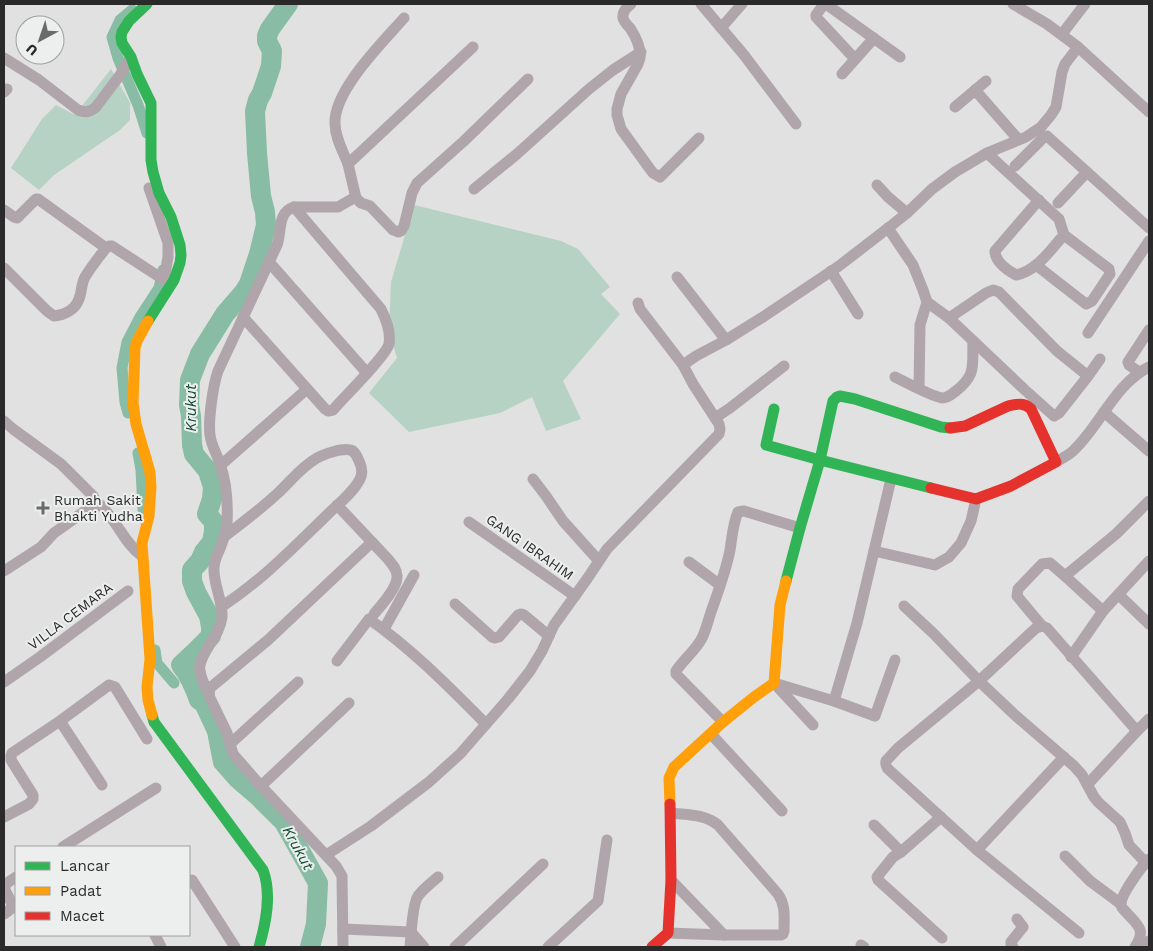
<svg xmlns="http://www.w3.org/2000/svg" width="1153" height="951" viewBox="0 0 1153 951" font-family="'Work Sans',sans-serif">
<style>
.green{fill:#b5d2c4}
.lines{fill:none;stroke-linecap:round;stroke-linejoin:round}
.canal{stroke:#88bca4;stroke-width:11}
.river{stroke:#88bca4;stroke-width:20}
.street{stroke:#b0a5aa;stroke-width:11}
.fast{stroke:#30b455;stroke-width:11}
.slow{stroke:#ff9f0a;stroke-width:11}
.jam{stroke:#e5322d;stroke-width:11}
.poi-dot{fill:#696a69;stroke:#ecefed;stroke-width:2}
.labels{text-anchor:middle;stroke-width:4;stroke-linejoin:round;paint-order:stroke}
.poi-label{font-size:14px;fill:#292a29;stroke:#ecefed;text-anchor:start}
.street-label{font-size:14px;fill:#292a29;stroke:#ecefed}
.water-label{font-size:15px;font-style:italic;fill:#134d37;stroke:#ecefed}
</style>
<rect width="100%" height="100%" fill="#e0e1e0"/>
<g class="green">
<path d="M 111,69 L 130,103 L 130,120 L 120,130 L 54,175 L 39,190 L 11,168 L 42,119 L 56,105 L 75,115 Z"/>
<path d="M 414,205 L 561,241 L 578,249 L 610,287 L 601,294 L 620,314 L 563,381 L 581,419 L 546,431 L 532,397 L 500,413 L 409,432 L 369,393 L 397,358 L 389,331 L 391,282 Z"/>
</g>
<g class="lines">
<g class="canal">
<path d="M 132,10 L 120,20 L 112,37 L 118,58 L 138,105 L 147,133"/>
<path d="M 128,413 L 125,402 L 122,368 L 127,342 L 140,317 L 159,288 L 163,270"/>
<path d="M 138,453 L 141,470 L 143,509"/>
<path d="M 155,650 L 157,663 L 174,683"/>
</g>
<path class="river" d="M 288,4 L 270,29 L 267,36 L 267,41 L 272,51 L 271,66 L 262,93 L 258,100 L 255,111 L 257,153 L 261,196 L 265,212 L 266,225 L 259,254 L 249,284 L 244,292 L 225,314 L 200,354 L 190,380 L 189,405 L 191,416 L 192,445 L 194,454 L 208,471 L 213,487 L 212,499 L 207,514 L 214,522 L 214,531 L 212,542 L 204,552 L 200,561 L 192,570 L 192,581 L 196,592 L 209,616 L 211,627 L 211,636 L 196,651 L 181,665 C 189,675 195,688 199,700 L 204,703 L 217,731 L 223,762 L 238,779 L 259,797 L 284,822 L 318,883 L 316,924 L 310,947"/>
<g class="street">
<path d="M 631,4 C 627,7 622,12 623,18 C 624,22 627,25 630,28 C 636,37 641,48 640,58 L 638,64 L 621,94 L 617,109 L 617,115 L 621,129 L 650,169 L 653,173 L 660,177 L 699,138"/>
<path d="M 701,4 L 744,55 L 796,124"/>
<path d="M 824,4 L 816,15 L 816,17 L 855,59"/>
<path d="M 826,4 L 900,57"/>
<path d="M 1013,4 L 1047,24 L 1078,47 L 1149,112"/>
<path d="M 721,28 L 742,4"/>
<path d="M 1062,34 L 1085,4"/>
<path d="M 4,58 L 39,80 L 78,110 C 86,113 90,112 96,107 L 120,75 L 129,60"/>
<path d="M 842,74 L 874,38"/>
<path d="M 975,90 L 1018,139"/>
<path d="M 4,92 L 7,89"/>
<path d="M 955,107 L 986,81"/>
<path d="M 987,153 L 1001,166 L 1059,219 L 1064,235 L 1109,269 L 1110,274 L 1092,301 L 1086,304 L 1036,265"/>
<path d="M 348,164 C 343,151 335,138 335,123 C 334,90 383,42 404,18"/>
<path d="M 1015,166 L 1044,137 L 1047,136 L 1149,228"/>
<path d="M 877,185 L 888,197 L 907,213"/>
<path d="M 474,189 L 517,154 L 589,89 L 613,70 L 641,52"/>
<path d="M 356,198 L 348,164 L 473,47"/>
<path d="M 1039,200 L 995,251 C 995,262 1007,270 1016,275 C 1037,271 1050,250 1064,235"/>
<path d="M 1058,203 L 1087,172"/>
<path d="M 4,210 L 14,217 L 17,218 L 36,199 L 38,199 L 106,248"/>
<path d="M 888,228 L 913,265 L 923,290 L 927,302 L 920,325 L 919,388"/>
<path d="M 269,262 L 367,373"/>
<path d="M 4,268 L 47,311 L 54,316 C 64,315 75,310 79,299 C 82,292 81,284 85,277 C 91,267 99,257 106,248 L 109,246 L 112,246 L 164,280 L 168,257 L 168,243 L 149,188"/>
<path d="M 831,271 L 858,314"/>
<path d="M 677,277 L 726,340"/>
<path d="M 927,302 L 949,318"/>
<path d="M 243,317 L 325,409 L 328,411 L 333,410 C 343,398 386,356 389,344 C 391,332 386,319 381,309 L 294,207"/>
<path d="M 1088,333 L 1149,241"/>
<path d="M 683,365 L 696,356 L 726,340 L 763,317 L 839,266 L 892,225 L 907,213 L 932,189 L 955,172 L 987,153 L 1026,137 L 1041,127 L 1051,115 L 1056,107 L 1062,72 L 1065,64 L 1078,47"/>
<path d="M 1139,372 L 1129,365 L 1128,362 L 1149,330"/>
<path d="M 1088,376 L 1057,351 L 999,292 L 993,290 L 986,293 L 949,318 L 1025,390 L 1054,416 L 1059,413 L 1088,376 L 1100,359"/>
<path d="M 895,377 C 905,382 933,397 942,398 C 948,398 952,394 956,391 C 977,374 972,366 973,341"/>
<path d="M 1104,412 L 1149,451"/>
<path d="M 715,418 L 730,408 L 784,366"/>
<path d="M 4,421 L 13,429 L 61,464 L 93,496 L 96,501 L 92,506 L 54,533 L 41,547 L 4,571"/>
<path d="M 1056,462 C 1062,458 1070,455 1075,449 C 1101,424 1115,384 1149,367"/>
<path d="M 221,465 L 307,389"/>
<path d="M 533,479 L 546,496 L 563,521 L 599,561"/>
<path d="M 96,501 C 102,507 108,512 112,519 C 122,532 129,547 142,556"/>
<path d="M 337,505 L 387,558 C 392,564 397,569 397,576 C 398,587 381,606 374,614"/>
<path d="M 469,522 L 575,596"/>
<path d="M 874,551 L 935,565 L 949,557 L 961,543 L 971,521 L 976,499"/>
<path d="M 689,562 L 720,585"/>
<path d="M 1065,576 L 1103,611"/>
<path d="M 1119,595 L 1149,624"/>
<path d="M 455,604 L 492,637 L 495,638 L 499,637 L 518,615 L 521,614 L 524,615 L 549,636"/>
<path d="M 904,606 L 934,634 L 979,681 L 1016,716 L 1074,766 L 1082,775 L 1094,797 L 1098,802 L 1120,822 L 1125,833 L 1129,845 L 1146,863"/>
<path d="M 221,607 C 260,582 293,548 327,515 C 338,504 353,493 360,479 C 363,473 362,467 359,461 C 357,456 355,451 350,450 C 342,448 324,454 317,458 C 301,467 291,481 278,493 C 261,509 243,522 225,536"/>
<path d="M 1042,626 L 1017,596 L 1018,589 L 1042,564 L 1050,563 L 1065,576 L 1116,534 L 1149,501"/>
<path d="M 384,629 L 414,575"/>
<path d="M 1071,657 L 1103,611 L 1149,561"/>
<path d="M 337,661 L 369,619 C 412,649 449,687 486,724"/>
<path d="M 4,682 L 40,657 L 128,591"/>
<path d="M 774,683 L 834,701 L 875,716 L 895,660"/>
<path d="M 775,684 L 813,725"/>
<path d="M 209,694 C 205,685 198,675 200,665 C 203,649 220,636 222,617 C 223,602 213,583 214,568 C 214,560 218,554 221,546 C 224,539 226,532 227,524 C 228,504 227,483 220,464 C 217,454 211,445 210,435 C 208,421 213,385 218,371 L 277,245 C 282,232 277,212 294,207 L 338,207 L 352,199 L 356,198 L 361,203 L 370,206 L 393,230 L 398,232 L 401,231 L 404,226 L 412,193 L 417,183 L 464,141 L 528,79"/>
<path d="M 834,701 L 857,623 L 891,479"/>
<path d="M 60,721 L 102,785"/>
<path d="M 723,722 L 676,674 L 676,671 C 684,659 696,650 702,638 C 706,630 708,621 711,612 C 718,592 726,571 730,550 C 732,538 733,523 738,512 L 744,511 L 800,528"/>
<path d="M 711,734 L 782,811"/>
<path d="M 230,744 L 298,682"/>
<path d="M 1088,784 L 1137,731"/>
<path d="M 261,786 L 349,703"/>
<path d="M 4,817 L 29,804 L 33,799 L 33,795 L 11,760 L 11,756 L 12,753 L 60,721 L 109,685 L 115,687 L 147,739"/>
<path d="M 941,817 L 901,852 L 893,857 L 877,877 L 878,880 L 942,938"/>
<path d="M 874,825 L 901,852"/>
<path d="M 63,847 L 156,788"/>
<path d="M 977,850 L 1064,757"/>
<path d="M 326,855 L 371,826 L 429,782 L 460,754 L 508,699 L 530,671 L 542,651 L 554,625 L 587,579 L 607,549 L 719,434 L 720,429 L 719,424 L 693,384 L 683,365 L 640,309 L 638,303"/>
<path d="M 1065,856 L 1090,881 L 1121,904"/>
<path d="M 192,880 L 235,947"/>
<path d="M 671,880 L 724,935"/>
<path d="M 4,914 L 12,908 L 12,904 L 4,888 L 7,883 L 16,877"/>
<path d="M 343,929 L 411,932 L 424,947"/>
<path d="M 668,933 L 724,935 L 781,935 L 783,934 L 784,931 C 784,917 786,906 778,894 L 718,825 C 705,814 687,815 671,813"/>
<path d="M 1079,933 L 977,850 L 888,769 C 886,766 885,765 886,761 L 898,748 L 979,681 L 1036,628 L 1042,626 L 1047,628 L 1137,731 L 1149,719"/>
<path d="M 155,935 L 161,947"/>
<path d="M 861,945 L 864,947"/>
<path d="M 343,947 L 342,876 L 336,866 L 261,786 L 233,754 L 227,733 L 210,698 L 209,694 L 210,688 L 268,640 L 372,542"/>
<path d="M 410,947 C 411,936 412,905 418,896 C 423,889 431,883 438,877"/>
<path d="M 455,947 L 543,864"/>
<path d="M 548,947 L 598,901 L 607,840"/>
<path d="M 1013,947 L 1011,945 L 1011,942 L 1023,927 L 1017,919"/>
<path d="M 1135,947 C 1147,929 1137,925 1125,911 C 1123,909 1121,907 1121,905 C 1120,895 1142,866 1149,859"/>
<path d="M 1145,947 L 1149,941"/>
</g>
<g class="fast">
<path d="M 147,4 L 129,21 L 122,32 L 121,37 L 122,43 L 131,57 L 137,74 L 151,103 L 151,160 L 153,172 L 159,193 L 171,217 L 180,245 L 181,255 L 180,263 L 174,280 L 148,321"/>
<path d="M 774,409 L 766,445 L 820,460 L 833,401 L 837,397 L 840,396 L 855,399 L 941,427 L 950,428"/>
<path d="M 786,581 L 800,528 L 820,460 L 931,488"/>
<path d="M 152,715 L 154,722 L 263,870 C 272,894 266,923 259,947"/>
</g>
<g class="slow">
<path d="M 148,321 L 137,341 L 135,348 L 133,403 L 136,424 L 150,472 L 151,487 L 149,516 L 142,543 L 150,659 L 147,687 L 148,700 L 152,715"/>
<path d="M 670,804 L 669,778 L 674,767 L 723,722 L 754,697 L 774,683 L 780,605 L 786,581"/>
</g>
<g class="jam">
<path d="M 931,488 L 976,499 L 1011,486 L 1056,462 L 1031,409 C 1024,402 1017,404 1008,406 L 965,426 L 950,428"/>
<path d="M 652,947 L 668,933 L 671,880 L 670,804"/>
</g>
</g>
<path class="poi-dot" d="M40.5 500.5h5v5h5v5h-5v5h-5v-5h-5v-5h5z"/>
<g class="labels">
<g class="poi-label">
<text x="54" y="505">Rumah Sakit<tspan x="54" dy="16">Bhakti Yudha</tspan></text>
</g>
<g class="street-label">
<text transform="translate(530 547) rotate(35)" y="5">GANG IBRAHIM</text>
<text transform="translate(70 616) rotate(-37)" y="5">VILLA CEMARA</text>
</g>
<g class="water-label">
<text transform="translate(191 408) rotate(-90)" y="5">Krukut</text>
<text transform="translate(298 848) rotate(61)" y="5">Krukut</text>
</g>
</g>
<rect width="1153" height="951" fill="none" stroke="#292a29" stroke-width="10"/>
<rect x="15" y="846" width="175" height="90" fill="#ecefed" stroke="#9ea09f"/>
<rect x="25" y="862" width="25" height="8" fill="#30b455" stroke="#9ea09f"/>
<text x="60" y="871" font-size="15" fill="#292a29">Lancar</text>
<rect x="25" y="887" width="25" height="8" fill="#ff9f0a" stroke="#9ea09f"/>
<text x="60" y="896" font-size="15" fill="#292a29">Padat</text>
<rect x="25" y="912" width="25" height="8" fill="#e5322d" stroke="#9ea09f"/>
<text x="60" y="921" font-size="15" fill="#292a29">Macet</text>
<g transform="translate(40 40) rotate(220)"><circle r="24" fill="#ecefed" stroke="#9ea09f"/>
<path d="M0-4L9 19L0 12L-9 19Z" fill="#696a69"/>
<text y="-8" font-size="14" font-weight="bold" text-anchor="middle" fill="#292a29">U</text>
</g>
</svg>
